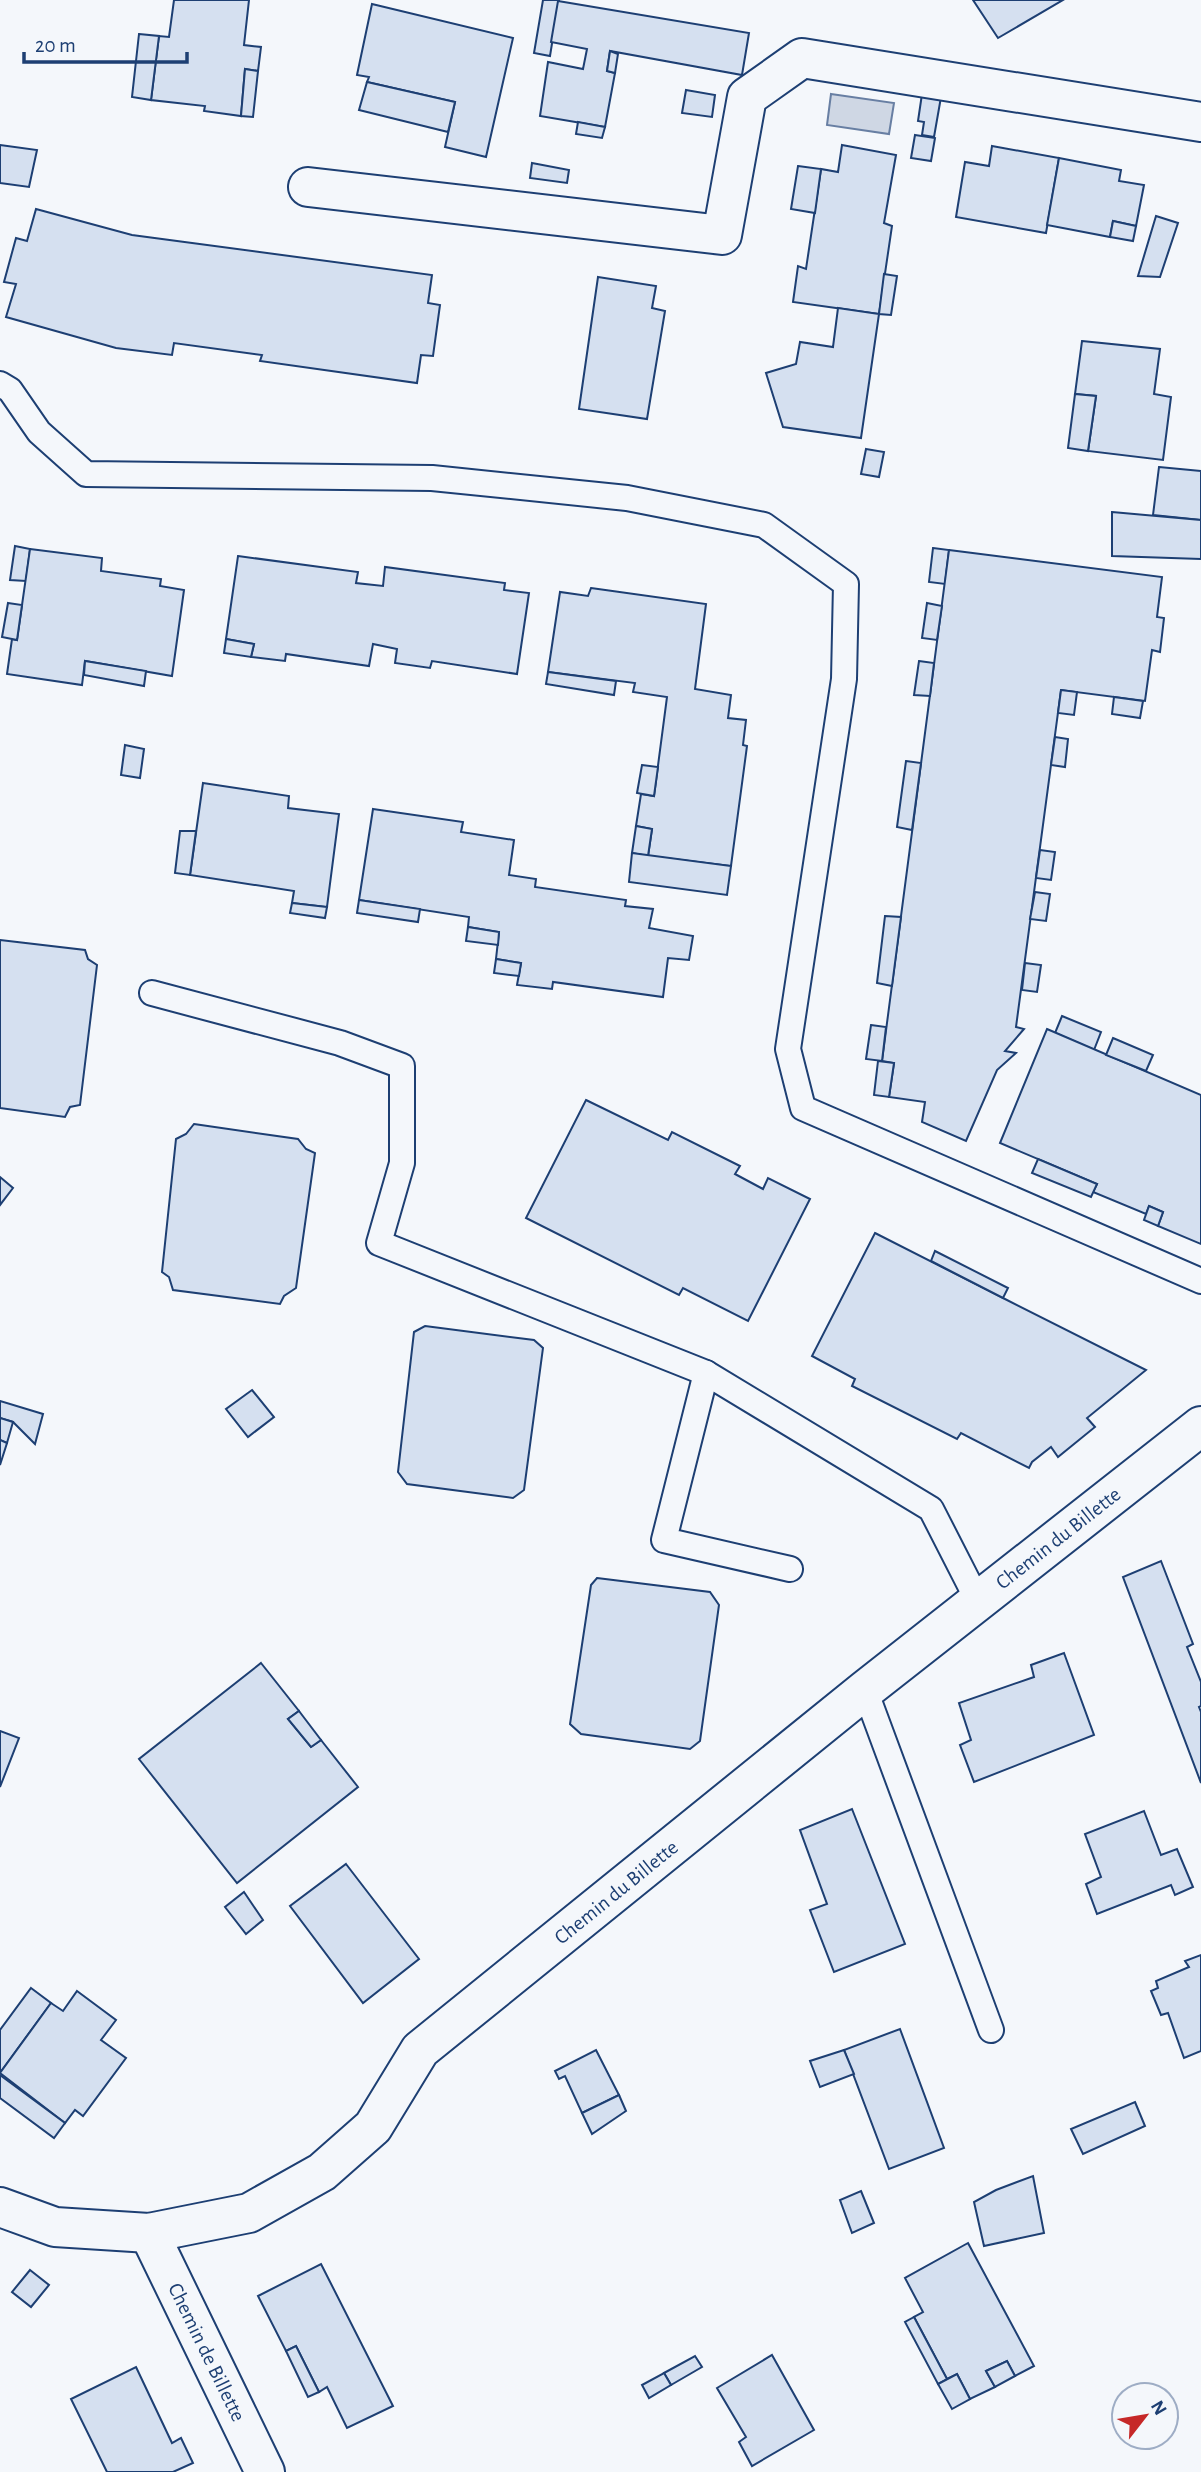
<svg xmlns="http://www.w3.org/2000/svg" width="1201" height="2472" viewBox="0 0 1201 2472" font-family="'Alegreya Sans',sans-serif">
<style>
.water{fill:#cfd7e4;stroke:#687fa3;stroke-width:2}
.building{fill:#d5e0f0;stroke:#1d3f73;stroke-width:2}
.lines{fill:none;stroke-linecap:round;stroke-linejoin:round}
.service-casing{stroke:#1d3f73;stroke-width:28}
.minor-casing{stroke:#1d3f73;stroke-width:42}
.service{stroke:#f4f7fb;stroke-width:24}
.minor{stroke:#f4f7fb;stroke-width:38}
.labels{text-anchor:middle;stroke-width:5;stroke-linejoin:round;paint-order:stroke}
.street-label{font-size:21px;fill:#1d3f73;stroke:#f4f7fb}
</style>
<rect width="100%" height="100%" fill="#f4f7fb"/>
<path class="water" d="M 831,94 L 894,103 L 889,134 L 827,125 Z"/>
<g class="building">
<path d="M 174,0 L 249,0 L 244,45 L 261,47 L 258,71 L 245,69 L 241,116 L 204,111 L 205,106 L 151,100 L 159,36 L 169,37 Z"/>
<path d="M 543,0 L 559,0 L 550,56 L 534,53 Z"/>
<path d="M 973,0 L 1063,0 L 998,38 Z"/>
<path d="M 558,1 L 749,33 L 742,75 L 610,51 L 607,71 L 615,73 L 605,127 L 540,116 L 548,62 L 583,69 L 587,49 L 551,42 Z"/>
<path d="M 372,4 L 513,38 L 486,157 L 445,147 L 455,102 L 367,82 L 369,77 L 357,75 Z"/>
<path d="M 139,34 L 159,36 L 151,100 L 132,97 Z"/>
<path d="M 610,51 L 618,54 L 615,73 L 607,71 Z"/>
<path d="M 245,69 L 258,71 L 253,117 L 241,116 Z"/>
<path d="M 367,82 L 455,102 L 448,132 L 359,110 Z"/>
<path d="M 686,90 L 715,95 L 712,117 L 682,113 Z"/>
<path d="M 922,94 L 941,97 L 934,137 L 922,135 L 924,122 L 918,121 Z"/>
<path d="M 578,122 L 605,127 L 602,138 L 576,134 Z"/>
<path d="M 915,135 L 935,138 L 931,161 L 911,158 Z"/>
<path d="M 0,145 L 37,150 L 29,187 L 0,183 Z"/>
<path d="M 842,145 L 896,155 L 884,223 L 892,226 L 879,314 L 793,302 L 798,266 L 806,269 L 821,169 L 838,172 Z"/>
<path d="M 992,146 L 1059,158 L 1046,233 L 956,217 L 965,162 L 989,166 Z"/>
<path d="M 1059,158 L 1121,170 L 1119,181 L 1144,185 L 1136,226 L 1113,221 L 1110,237 L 1047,225 Z"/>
<path d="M 532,163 L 569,170 L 567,183 L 530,178 Z"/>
<path d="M 798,166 L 821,169 L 815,213 L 791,209 Z"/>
<path d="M 36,209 L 132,235 L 432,275 L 428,303 L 440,305 L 433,356 L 421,355 L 417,383 L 260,361 L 262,355 L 174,343 L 172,355 L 116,348 L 6,317 L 16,284 L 4,282 L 16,238 L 27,241 Z"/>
<path d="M 1156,216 L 1178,223 L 1160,277 L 1138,276 Z"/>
<path d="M 1113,221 L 1136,226 L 1133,241 L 1110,237 Z"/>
<path d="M 884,274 L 897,276 L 891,315 L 879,314 Z"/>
<path d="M 598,277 L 656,286 L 652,308 L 665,311 L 647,419 L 579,409 Z"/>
<path d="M 838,308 L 879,314 L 861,438 L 783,427 L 766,373 L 796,364 L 800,342 L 833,347 Z"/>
<path d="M 1082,341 L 1160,349 L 1154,394 L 1171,397 L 1163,460 L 1088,451 L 1096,396 L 1075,394 Z"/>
<path d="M 1075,394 L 1096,396 L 1088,451 L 1068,448 Z"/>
<path d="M 866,449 L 884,452 L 879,477 L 861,474 Z"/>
<path d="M 1159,467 L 1201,471 L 1201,520 L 1153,515 Z"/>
<path d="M 1112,512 L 1201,520 L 1201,559 L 1112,556 Z"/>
<path d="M 15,546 L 30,549 L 26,581 L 10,580 Z"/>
<path d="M 933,548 L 949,550 L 945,584 L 929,582 Z"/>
<path d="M 30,549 L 102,558 L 101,571 L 161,579 L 160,586 L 184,590 L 172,676 L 85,661 L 82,685 L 7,674 L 12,639 L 17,640 Z"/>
<path d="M 949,550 L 1162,577 L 1157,617 L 1164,618 L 1160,652 L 1152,650 L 1145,701 L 1061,690 L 1016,1027 L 1024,1029 L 1005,1051 L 1016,1053 L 997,1070 L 966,1141 L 922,1122 L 925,1102 L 889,1097 L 894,1063 L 882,1061 Z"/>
<path d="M 238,556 L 358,572 L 356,583 L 383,586 L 385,567 L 505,583 L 504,590 L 529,593 L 517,674 L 432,661 L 430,668 L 395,663 L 397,649 L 373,644 L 369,666 L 286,654 L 285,661 L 251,657 L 254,644 L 226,639 Z"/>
<path d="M 591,588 L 706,604 L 695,689 L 731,695 L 728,718 L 746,720 L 743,745 L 747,746 L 731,866 L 648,856 L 652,829 L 636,826 L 641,794 L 654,796 L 667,697 L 633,692 L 635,683 L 548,672 L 560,592 L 588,596 Z"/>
<path d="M 8,603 L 22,605 L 17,640 L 2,637 Z"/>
<path d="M 927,603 L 942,606 L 937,640 L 922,638 Z"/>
<path d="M 226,639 L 254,644 L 251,657 L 224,653 Z"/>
<path d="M 85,661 L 146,671 L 144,686 L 84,675 Z"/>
<path d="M 919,661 L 934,663 L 930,696 L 914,695 Z"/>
<path d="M 548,672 L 616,681 L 614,695 L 546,684 Z"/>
<path d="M 1061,690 L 1077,692 L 1074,715 L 1058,713 Z"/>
<path d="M 1114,697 L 1143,701 L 1140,718 L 1112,714 Z"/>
<path d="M 1055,737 L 1068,739 L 1065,767 L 1051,765 Z"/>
<path d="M 125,745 L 144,749 L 140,778 L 121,775 Z"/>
<path d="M 906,761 L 921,763 L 912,830 L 897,827 Z"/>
<path d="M 642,765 L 658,767 L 654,796 L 637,793 Z"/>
<path d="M 203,783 L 289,796 L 288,808 L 339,814 L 327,907 L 292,903 L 294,891 L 190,875 Z"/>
<path d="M 373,809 L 463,822 L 461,832 L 514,840 L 509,875 L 536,879 L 535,887 L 626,900 L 625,906 L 653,909 L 649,928 L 693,936 L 689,960 L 668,958 L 663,997 L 553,982 L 552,989 L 517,985 L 521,963 L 496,959 L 499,932 L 468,927 L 469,917 L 359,900 Z"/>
<path d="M 636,826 L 652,829 L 648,856 L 632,853 Z"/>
<path d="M 180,831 L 196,831 L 190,875 L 175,873 Z"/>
<path d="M 1040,850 L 1055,852 L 1051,880 L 1036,878 Z"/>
<path d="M 632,853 L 731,866 L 727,895 L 629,882 Z"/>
<path d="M 1035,892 L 1050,894 L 1046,921 L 1030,919 Z"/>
<path d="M 359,900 L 420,909 L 418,922 L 357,913 Z"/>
<path d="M 292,903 L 327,907 L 325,918 L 290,913 Z"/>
<path d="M 885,916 L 901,917 L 892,986 L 877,983 Z"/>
<path d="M 468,927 L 499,932 L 498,945 L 466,941 Z"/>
<path d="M 0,940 L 85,950 L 88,959 L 97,965 L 80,1105 L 70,1107 L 65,1117 L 0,1108 Z"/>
<path d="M 496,959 L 521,963 L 519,976 L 494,973 Z"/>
<path d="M 1025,963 L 1041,965 L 1037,992 L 1022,990 Z"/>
<path d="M 1062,1016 L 1101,1032 L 1094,1050 L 1055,1033 Z"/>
<path d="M 871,1025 L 886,1027 L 882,1061 L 866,1059 Z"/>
<path d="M 1047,1029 L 1201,1095 L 1201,1244 L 1158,1226 L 1163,1212 L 1149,1206 L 1146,1214 L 1093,1192 L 1097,1184 L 1000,1143 Z"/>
<path d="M 1113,1038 L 1153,1055 L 1146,1071 L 1106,1055 Z"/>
<path d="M 878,1061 L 894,1063 L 889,1097 L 874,1095 Z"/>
<path d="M 586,1100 L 668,1140 L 672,1132 L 740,1166 L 735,1174 L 763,1189 L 768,1178 L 810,1199 L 748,1321 L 683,1288 L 679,1295 L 526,1218 Z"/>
<path d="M 194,1124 L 298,1139 L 306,1149 L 315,1153 L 296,1288 L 284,1296 L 280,1304 L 173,1290 L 169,1277 L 162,1272 L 176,1139 L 186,1134 Z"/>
<path d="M 1038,1159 L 1097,1184 L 1091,1197 L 1032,1173 Z"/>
<path d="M 0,1177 L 13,1188 L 0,1205 Z"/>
<path d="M 1149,1206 L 1163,1212 L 1158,1226 L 1144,1220 Z"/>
<path d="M 875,1233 L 1003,1298 L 1146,1370 L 1087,1418 L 1095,1427 L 1058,1457 L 1051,1447 L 1032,1462 L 1029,1468 L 961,1433 L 957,1439 L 852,1386 L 855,1379 L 812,1356 Z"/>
<path d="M 935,1251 L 1008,1288 L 1003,1298 L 931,1261 Z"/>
<path d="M 425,1326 L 534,1340 L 543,1348 L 524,1490 L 513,1498 L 407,1484 L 398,1472 L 414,1332 Z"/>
<path d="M 252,1390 L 274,1417 L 248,1437 L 226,1409 Z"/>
<path d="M 0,1401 L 43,1414 L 35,1444 L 13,1422 L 0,1418 Z"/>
<path d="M 0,1418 L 13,1422 L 7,1443 L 0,1440 Z"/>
<path d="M 0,1440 L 7,1443 L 0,1465 Z"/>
<path d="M 1161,1561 L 1193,1644 L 1187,1647 L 1201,1682 L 1201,1706 L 1199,1707 L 1201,1712 L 1201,1783 L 1123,1577 Z"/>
<path d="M 597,1578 L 710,1592 L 719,1605 L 700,1741 L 690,1749 L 581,1734 L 570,1724 L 591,1585 Z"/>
<path d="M 1064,1653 L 1094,1735 L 974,1782 L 960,1745 L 971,1740 L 959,1703 L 1034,1677 L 1031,1665 Z"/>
<path d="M 261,1663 L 299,1711 L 288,1719 L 311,1747 L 321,1740 L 358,1787 L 237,1883 L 139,1759 Z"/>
<path d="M 299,1711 L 321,1740 L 311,1747 L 288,1719 Z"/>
<path d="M 0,1731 L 19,1738 L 0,1787 Z"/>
<path d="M 852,1809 L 905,1944 L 834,1972 L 810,1910 L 827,1904 L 800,1830 Z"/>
<path d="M 1144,1811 L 1161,1855 L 1177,1849 L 1193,1887 L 1175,1895 L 1171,1885 L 1097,1914 L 1086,1884 L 1101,1877 L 1085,1834 Z"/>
<path d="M 346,1864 L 419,1959 L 363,2003 L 290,1906 Z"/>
<path d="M 244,1892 L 263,1920 L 246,1934 L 225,1907 Z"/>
<path d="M 1201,1955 L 1201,2051 L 1184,2058 L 1168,2013 L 1161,2015 L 1151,1991 L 1158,1988 L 1156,1981 L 1189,1967 L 1185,1961 Z"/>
<path d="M 31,1988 L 51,2003 L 0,2073 L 0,2030 Z"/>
<path d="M 77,1991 L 116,2020 L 101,2040 L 126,2058 L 83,2116 L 75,2110 L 65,2123 L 0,2073 L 51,2003 L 63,2011 Z"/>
<path d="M 900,2029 L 944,2148 L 889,2169 L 844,2050 Z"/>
<path d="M 596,2050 L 619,2095 L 582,2113 L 565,2076 L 559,2079 L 555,2071 Z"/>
<path d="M 844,2050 L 854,2074 L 820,2087 L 810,2061 Z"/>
<path d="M 0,2075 L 65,2123 L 54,2138 L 0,2098 Z"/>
<path d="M 619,2095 L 626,2111 L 592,2134 L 582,2113 Z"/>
<path d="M 1135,2102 L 1145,2126 L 1083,2154 L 1071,2129 Z"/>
<path d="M 1033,2176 L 1044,2233 L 984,2246 L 974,2202 L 996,2190 Z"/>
<path d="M 861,2191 L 874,2223 L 852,2233 L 840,2200 Z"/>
<path d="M 968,2243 L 1034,2366 L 1015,2376 L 1007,2361 L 986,2371 L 995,2387 L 970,2399 L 957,2374 L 947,2379 L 914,2317 L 923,2312 L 905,2278 Z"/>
<path d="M 321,2264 L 393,2406 L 347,2428 L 327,2387 L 319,2392 L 296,2346 L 286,2351 L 258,2296 Z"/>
<path d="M 30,2270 L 49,2285 L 31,2307 L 12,2292 Z"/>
<path d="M 914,2317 L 947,2379 L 938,2384 L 905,2322 Z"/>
<path d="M 296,2346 L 319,2392 L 308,2397 L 286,2351 Z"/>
<path d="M 772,2355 L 814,2430 L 752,2466 L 739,2442 L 746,2437 L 717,2388 Z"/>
<path d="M 695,2356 L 702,2367 L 671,2385 L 664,2373 Z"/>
<path d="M 1007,2361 L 1015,2376 L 995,2387 L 986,2371 Z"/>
<path d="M 136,2367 L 172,2443 L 181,2438 L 193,2463 L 173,2472 L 107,2472 L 71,2399 Z"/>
<path d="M 664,2373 L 671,2385 L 649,2398 L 642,2385 Z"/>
<path d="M 957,2374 L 970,2399 L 952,2409 L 938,2384 Z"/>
</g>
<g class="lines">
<g class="service-casing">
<g id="service">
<path d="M 0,384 L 10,390 L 39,432 L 86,474 L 432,478 L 627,498 L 764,525 L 846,584 L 844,679 L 788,1049 L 803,1108 L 1201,1281"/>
<path d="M 152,993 L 340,1043 L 402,1066 L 402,1163 L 379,1243 L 706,1373 L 931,1509 L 978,1601"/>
<path d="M 706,1373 L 664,1540 L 790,1569"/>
<path d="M 865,1690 L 991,2030"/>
</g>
</g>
<g class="minor-casing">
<g id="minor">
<path d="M 308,187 L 722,235 L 747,97 L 802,58 L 1201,122"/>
<path d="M 0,2207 L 55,2227 L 149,2233 L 249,2213 L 322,2172 L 373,2127 L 420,2050 L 865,1690 L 1201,1426"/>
<path d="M 149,2233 L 265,2472"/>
</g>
</g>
<use href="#service" class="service"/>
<use href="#minor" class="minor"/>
</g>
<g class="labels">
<g class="street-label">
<text transform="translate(1058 1538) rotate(-38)" y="7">Chemin du Billette</text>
<text transform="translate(616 1892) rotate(-39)" y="7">Chemin du Billette</text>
<text transform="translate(207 2352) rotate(64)" y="7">Chemin de Billette</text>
</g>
</g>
<g transform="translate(1145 2416) rotate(59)"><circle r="33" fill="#f4f7fb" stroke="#9eadc5" stroke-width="2"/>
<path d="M0-5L12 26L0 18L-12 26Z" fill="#c62828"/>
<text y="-10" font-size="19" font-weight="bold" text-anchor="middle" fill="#1d3f73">N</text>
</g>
<path d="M24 52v10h163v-10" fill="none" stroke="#1d3f73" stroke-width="3.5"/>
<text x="35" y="52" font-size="21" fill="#1d3f73" stroke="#f4f7fb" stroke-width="5" paint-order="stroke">20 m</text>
</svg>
